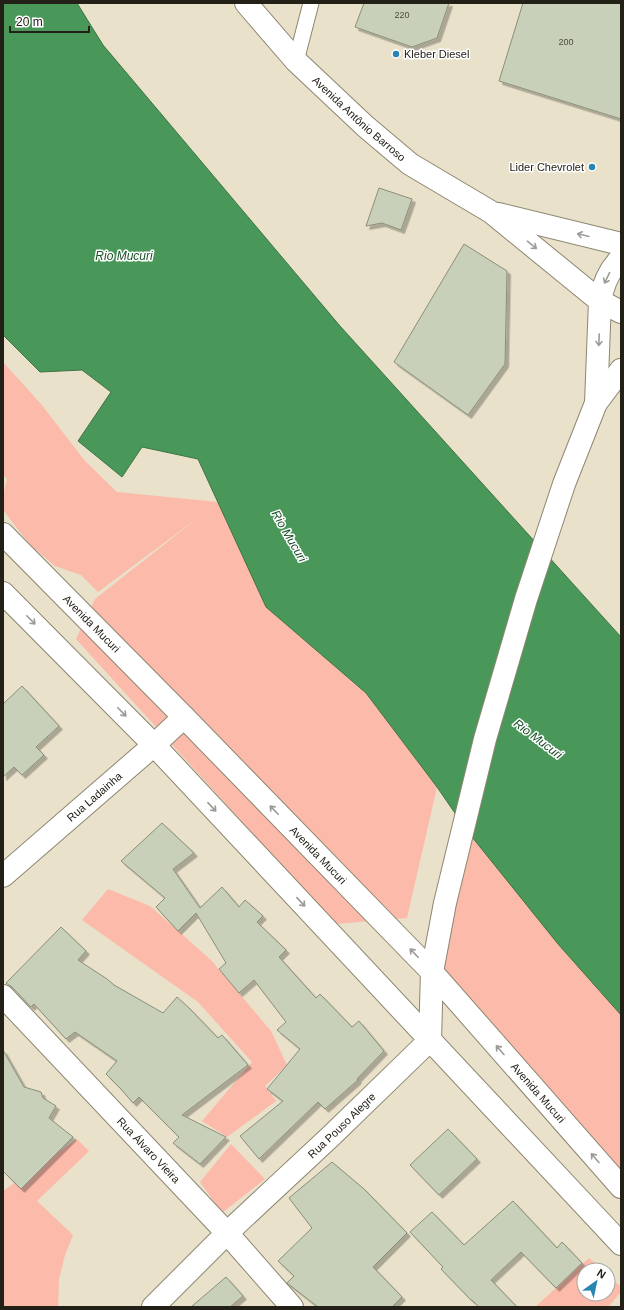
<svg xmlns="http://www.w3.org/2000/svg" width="624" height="1310" viewBox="0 0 624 1310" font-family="Helvetica,sans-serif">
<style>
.green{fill:#fcbaaa}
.water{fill:#4a975a;stroke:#3e7346}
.building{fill:#c9d0b9;stroke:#898f7a;filter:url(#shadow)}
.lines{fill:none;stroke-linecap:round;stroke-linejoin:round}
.lane-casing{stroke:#8d8671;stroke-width:17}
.street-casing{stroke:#8d8671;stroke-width:24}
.secondary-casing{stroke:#8d8671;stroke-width:24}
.lane{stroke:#fff;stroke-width:15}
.street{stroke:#fff;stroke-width:22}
.secondary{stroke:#fff;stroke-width:22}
.oneway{stroke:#9c9b97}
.poi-dot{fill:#2884b1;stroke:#fff;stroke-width:1.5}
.labels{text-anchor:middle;stroke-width:3;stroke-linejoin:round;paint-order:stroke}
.number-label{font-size:9px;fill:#4c4c40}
.poi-label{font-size:11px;fill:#232017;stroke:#fff;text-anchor:start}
.street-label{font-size:11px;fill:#232017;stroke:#fff}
.water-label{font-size:12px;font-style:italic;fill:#184f25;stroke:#fff}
</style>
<defs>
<filter id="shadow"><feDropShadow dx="3.5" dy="3.5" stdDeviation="0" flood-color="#0004"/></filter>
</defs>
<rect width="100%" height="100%" fill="#e9e1ca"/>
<g class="green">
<path d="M 3,362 L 41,404 L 85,461 L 117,492 L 218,502 L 275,615 L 366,693 L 437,787 L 407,918 L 335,924 L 76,639 L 95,599 L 199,517 L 98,592 L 81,575 L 55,566 L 30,545 L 3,510 L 3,495 L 7,479 L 3,475 Z"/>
<path d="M 468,832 L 621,1013 L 621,1181 L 437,971 Z"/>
<path d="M 108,889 L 150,906 L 211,960 L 271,1031 L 287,1065 L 265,1086 L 276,1101 L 227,1137 L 202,1121 L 252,1062 L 198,1002 L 82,920 Z"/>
<path d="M 77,1139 L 89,1151 L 37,1201 L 73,1235 L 65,1255 L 59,1279 L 58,1307 L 3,1307 L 3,1191 Z"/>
<path d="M 231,1144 L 265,1179 L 222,1213 L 200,1182 Z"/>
<path d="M 589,1258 L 603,1270 L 584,1270 L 584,1294 L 608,1294 L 608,1275 L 621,1287 L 621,1292 L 608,1307 L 535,1307 Z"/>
</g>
<path class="water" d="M 3,3 L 77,3 L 103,45 L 340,326 L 621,637 L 621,1015 L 558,944 L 468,832 L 437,787 L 366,693 L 266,607 L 198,459 L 142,447 L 122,477 L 78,441 L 111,392 L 82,370 L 40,372 L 3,335 Z"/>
<g class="building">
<path d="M 364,3 L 449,3 L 437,38 L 412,47 L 355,27 Z"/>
<path d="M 523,3 L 621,3 L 621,119 L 499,81 Z"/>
<path d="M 379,188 L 412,199 L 401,230 L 382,223 L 366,226 Z"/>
<path d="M 464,244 L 507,271 L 505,364 L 468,415 L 394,362 Z"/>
<path d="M 22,686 L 59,726 L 36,747 L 44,755 L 22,775 L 14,767 L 3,777 L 3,704 Z"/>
<path d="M 162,823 L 194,853 L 173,869 L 200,908 L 222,887 L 239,907 L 245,900 L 263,916 L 257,922 L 286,950 L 279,957 L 316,998 L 320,994 L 352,1027 L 359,1021 L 384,1051 L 357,1079 L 358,1080 L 325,1109 L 318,1102 L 259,1159 L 240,1136 L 283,1101 L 267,1089 L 300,1049 L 277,1030 L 286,1022 L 254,980 L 239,993 L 219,969 L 226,963 L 196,913 L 178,931 L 156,907 L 165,898 L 121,861 Z"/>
<path d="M 61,927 L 86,951 L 78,960 L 107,979 L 114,985 L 163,1013 L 177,997 L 190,1009 L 218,1038 L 222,1035 L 248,1065 L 182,1115 L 226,1137 L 200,1164 L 173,1143 L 179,1137 L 139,1097 L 133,1103 L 120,1088 L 106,1074 L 117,1061 L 75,1032 L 66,1039 L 34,1004 L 31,1007 L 12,987 L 6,983 Z"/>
<path d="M 3,1050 L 24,1087 L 41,1092 L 43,1098 L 56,1106 L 49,1118 L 73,1137 L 21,1189 L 3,1171 Z"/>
<path d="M 448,1129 L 477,1159 L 439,1195 L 410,1165 Z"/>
<path d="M 332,1162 L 364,1189 L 407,1233 L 373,1267 L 402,1297 L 392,1307 L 318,1307 L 287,1283 L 294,1276 L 278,1261 L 312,1228 L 289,1198 Z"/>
<path d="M 513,1201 L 557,1248 L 562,1242 L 582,1263 L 556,1288 L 521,1252 L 491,1280 L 517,1307 L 479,1307 L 472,1300 L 471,1300 L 441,1269 L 443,1267 L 410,1232 L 432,1212 L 464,1245 Z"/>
<path d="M 226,1277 L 243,1296 L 230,1307 L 191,1307 Z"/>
</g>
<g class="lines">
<g class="lane-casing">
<path id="lane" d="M 296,61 L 311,3"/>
</g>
<g class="street-casing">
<g id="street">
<path id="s1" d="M 3,534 L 184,717 L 432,972 L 621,1187"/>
<path d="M 3,593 L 154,745 L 621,1244"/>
<path id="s2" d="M 3,876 L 154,745 L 184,717"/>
<path id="s3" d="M 3,996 L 227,1233 L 292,1307"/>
</g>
</g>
<g class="secondary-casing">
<g id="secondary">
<path id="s4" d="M 246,3 L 296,61 L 365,126 L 410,164 L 491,212 L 600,301 L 621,312"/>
<path d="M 498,214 L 621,244"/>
<path d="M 596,403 L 600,301 C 603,284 609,270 621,258"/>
<path id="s5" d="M 153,1307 L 227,1233 L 331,1136 L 430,1040 L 432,972 L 445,903 L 485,739 L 526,599 L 564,484 L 596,403 L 621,370"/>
</g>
</g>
<use href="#lane" class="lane"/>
<use href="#street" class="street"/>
<use href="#secondary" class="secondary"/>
</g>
<defs><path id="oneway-shaft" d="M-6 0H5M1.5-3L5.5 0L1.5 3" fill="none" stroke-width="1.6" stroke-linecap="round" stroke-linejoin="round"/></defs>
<g class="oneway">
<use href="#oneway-shaft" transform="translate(583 235) rotate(-166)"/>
<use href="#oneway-shaft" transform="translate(532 245) rotate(39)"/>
<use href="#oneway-shaft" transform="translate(607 278) rotate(116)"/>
<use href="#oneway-shaft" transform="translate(599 340) rotate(92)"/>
<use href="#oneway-shaft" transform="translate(31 620) rotate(45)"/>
<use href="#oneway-shaft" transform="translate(122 712) rotate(46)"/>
<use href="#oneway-shaft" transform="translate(212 807) rotate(47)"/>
<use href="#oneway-shaft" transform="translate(274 810) rotate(-134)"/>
<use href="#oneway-shaft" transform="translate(301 902) rotate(47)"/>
<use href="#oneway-shaft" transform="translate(414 953) rotate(-134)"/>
<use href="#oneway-shaft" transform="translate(500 1050) rotate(-131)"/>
<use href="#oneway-shaft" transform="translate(595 1158) rotate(-131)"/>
</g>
<g class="poi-dot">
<circle cx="396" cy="54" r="4"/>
<circle cx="592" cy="167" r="4"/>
</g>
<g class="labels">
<g class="number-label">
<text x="402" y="18">220</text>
<text x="566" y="45">200</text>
</g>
<g class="poi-label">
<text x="404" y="58">Kleber Diesel</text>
<text x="584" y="171" text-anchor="end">Lider Chevrolet</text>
</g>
<g class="street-label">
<text dy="4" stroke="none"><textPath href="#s4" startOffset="162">Avenida Antônio Barroso</textPath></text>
<text dy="4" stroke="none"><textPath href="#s1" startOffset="126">Avenida Mucuri</textPath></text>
<text dy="4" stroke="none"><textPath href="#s2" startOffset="121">Rua Ladainha</textPath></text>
<text dy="4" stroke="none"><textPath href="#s1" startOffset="450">Avenida Mucuri</textPath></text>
<text dy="4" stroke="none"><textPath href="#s1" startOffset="774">Avenida Mucuri</textPath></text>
<text dy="4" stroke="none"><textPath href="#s5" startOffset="262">Rua Pouso Alegre</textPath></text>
<text dy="4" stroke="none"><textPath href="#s3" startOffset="212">Rua Álvaro Vieira</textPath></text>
</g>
<g class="water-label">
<text x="124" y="260">Rio Mucuri</text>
<text transform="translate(289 536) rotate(60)" y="4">Rio Mucuri</text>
<text transform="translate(538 739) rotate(37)" y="4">Rio Mucuri</text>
</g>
</g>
<rect width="624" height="1310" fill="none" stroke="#232017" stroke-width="8"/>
<g transform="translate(596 1282) rotate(33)"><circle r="19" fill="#ffffff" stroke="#a7a6a2"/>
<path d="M0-3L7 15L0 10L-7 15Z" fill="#2884b1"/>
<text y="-6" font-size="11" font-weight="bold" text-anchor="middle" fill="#232017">N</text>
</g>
<path d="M10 26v6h79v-6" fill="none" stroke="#232017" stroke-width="2"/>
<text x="16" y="26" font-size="12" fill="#232017" stroke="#ffffff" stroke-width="3" paint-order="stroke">20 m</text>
</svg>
